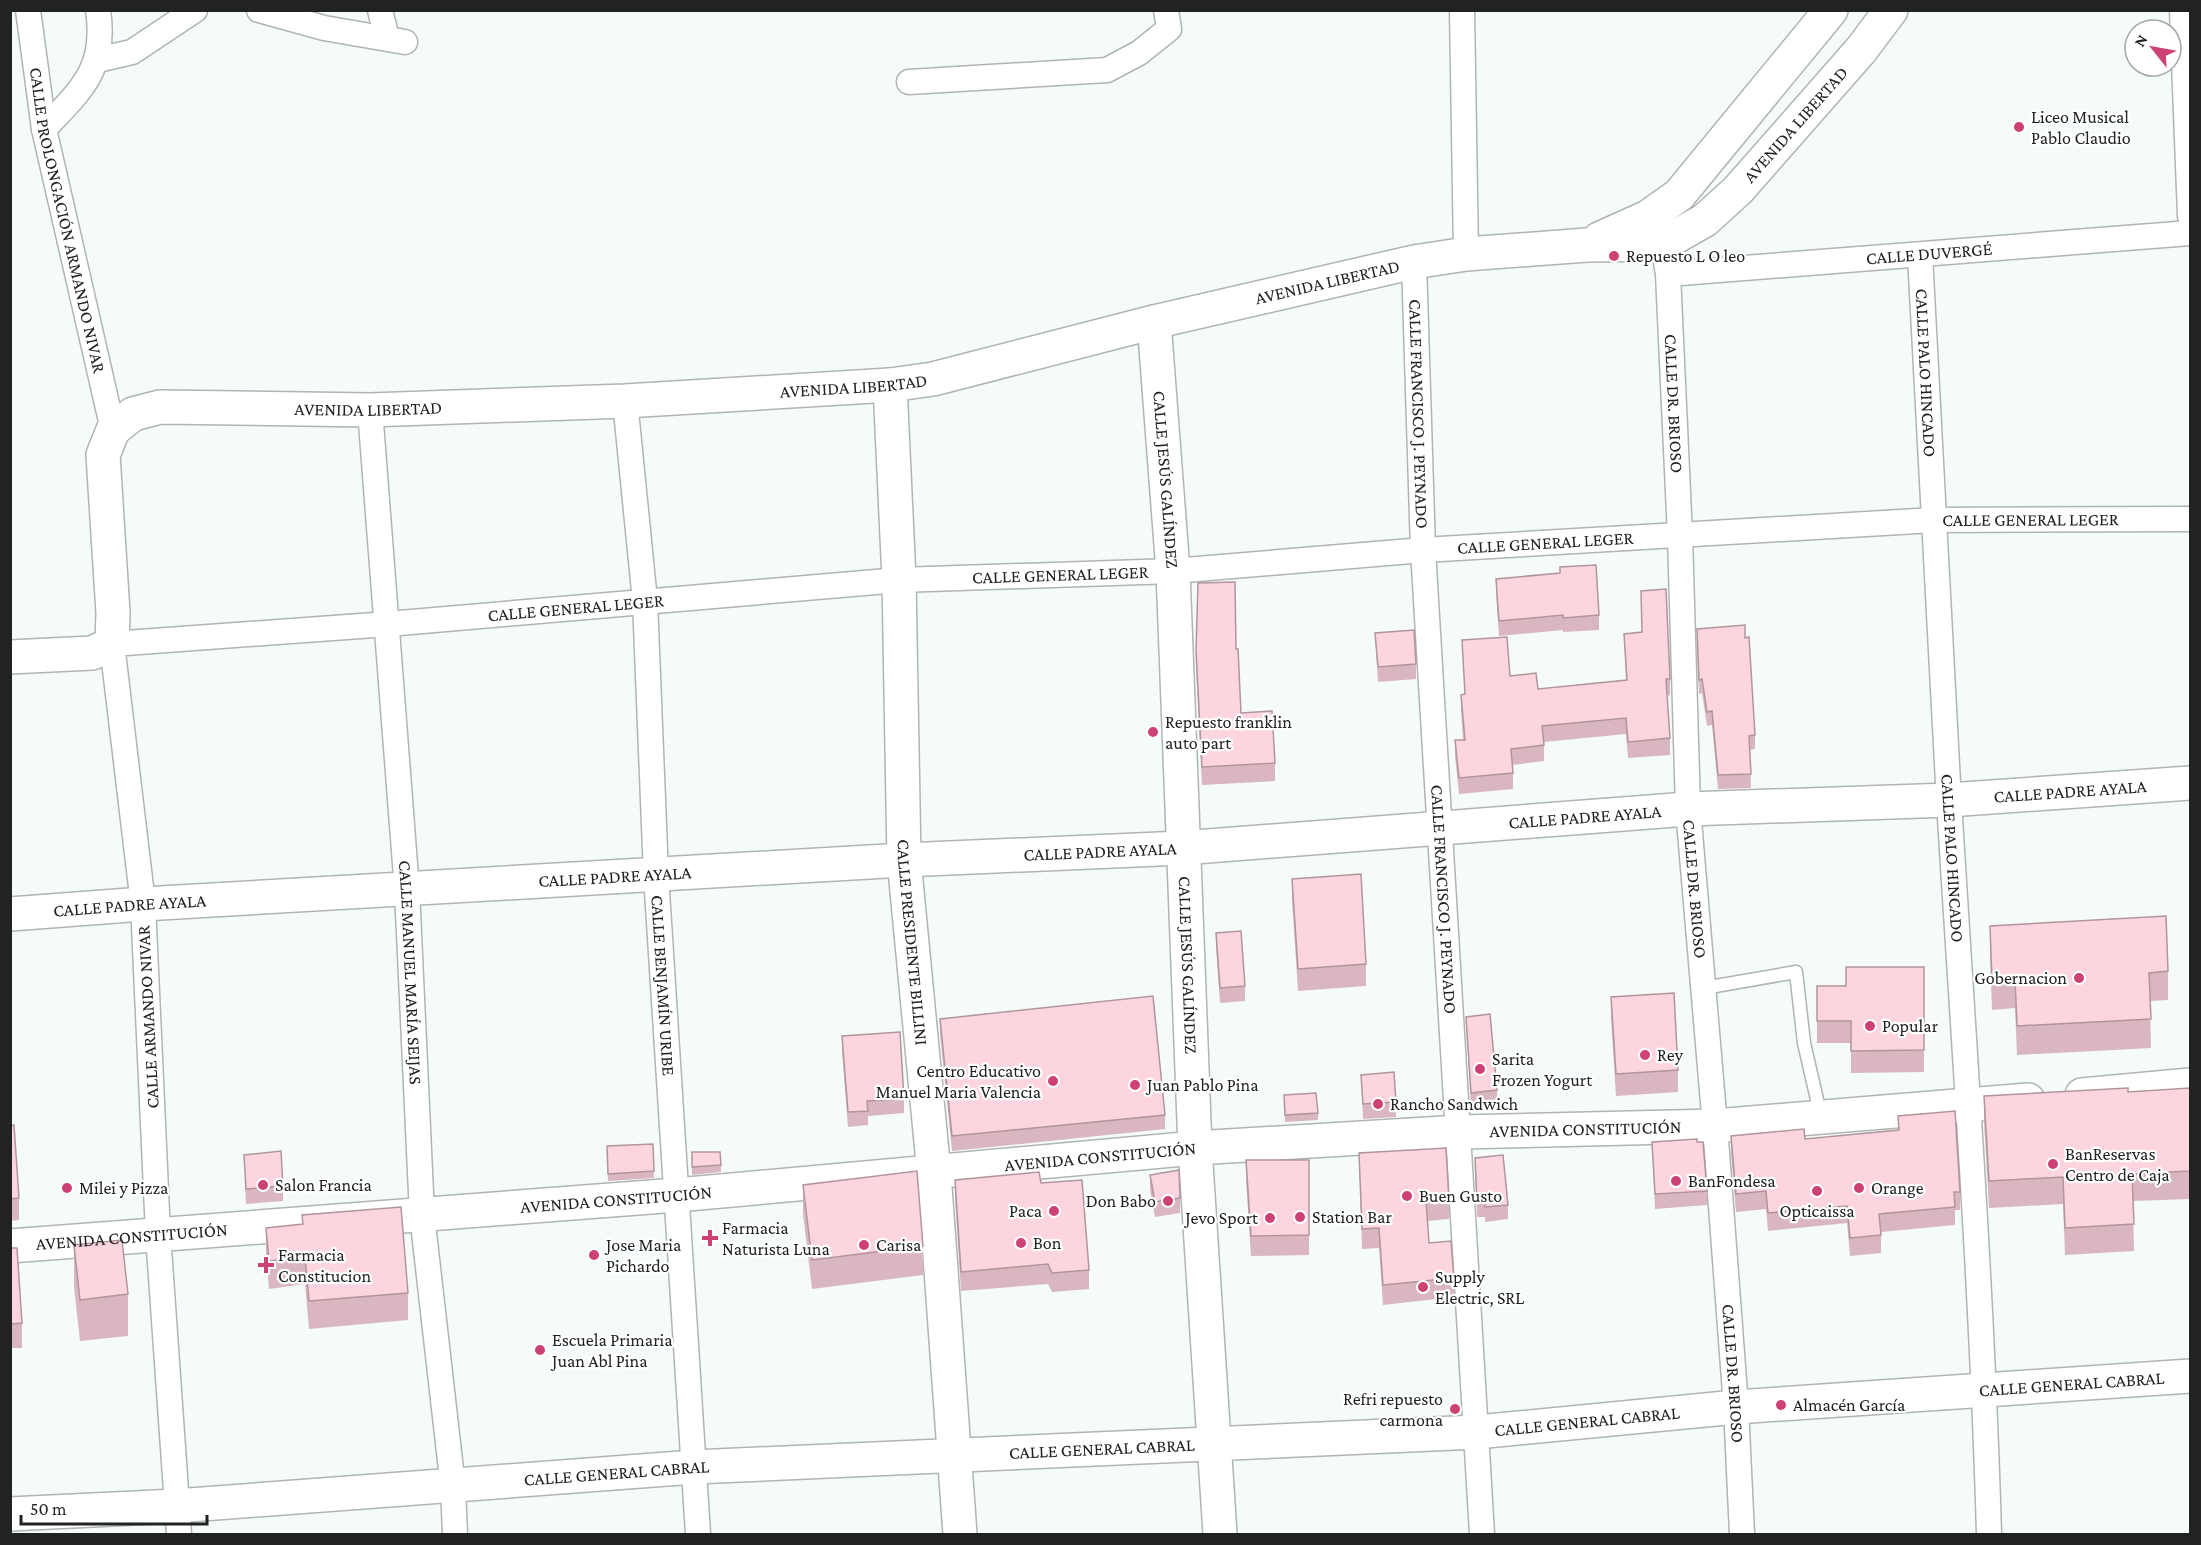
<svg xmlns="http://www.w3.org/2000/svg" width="2201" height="1545" viewBox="0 0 2201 1545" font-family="'Crimson Pro',serif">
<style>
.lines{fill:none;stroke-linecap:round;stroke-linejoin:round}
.lane-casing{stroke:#aeb5b3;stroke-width:15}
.street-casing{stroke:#aeb5b3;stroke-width:27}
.secondary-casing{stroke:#aeb5b3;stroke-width:36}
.primary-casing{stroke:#aeb5b3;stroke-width:36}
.lane{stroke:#fff;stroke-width:12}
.street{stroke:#fff;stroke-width:24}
.secondary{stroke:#fff;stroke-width:33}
.primary{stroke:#fff;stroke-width:33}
.wall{fill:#dab7c0}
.building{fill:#fdd5df;stroke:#b1959c;stroke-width:1.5}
.poi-dot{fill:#cd4174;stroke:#fff;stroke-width:2}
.labels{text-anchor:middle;stroke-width:4.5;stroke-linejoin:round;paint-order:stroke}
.poi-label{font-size:18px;fill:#202322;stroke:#fff;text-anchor:start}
.street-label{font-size:18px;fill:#202322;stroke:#fff}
</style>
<rect width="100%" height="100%" fill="#f4fbf9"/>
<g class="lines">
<g class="lane-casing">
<path id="lane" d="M 1704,988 L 1796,972 L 1804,1043 L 1821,1117"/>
</g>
<g class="street-casing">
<g id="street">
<path id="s1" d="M 28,10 L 44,129 L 113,430"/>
<path d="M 259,10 L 324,28 L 405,42"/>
<path d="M 380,10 L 387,38"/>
<path d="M 1462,10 L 1466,254"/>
<path d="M 2182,10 L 2190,216"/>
<path d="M 97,60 L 132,52 L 195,10"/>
<path d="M 909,82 L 1107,70 L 1139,53 L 1169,29 L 1166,10"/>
<path d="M 44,129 C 81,90 107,69 98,10"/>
<path id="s2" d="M 1663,244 L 1668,274 L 1680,536 L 1688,809 L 1715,1126 L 1736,1407 L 1742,1534"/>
<path id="s3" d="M 1920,255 C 1929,437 1938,619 1949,802 C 1964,1046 1982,1290 1989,1534"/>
<path id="s4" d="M 1414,262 L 1423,550 L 1482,1534"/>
<path id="s5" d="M 1668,274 L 2190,233"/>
<path id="s6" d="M 625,401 L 645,601 L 656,875 L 698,1534"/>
<path id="s7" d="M 370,410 L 407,890 L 422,1215 L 453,1487 L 455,1534"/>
<path id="s8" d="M 179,1534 L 158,1234 L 143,904 L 112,644 L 388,624 L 899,580 L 1173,571 L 1423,550 L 1934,520 L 2190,519"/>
</g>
</g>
<g class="secondary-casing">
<g id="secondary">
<path d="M 1599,239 L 1648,217 L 1679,195 L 1831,10"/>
<path id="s9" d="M 1154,322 L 1173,571 L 1195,1148 L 1220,1534"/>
<path id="s10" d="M 890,385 L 899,580 L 904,860 L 934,1173 L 960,1534"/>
<path id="s11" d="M 10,657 L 92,653 L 112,644 L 113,613 L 103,455 L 113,430 L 133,414 L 160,407 L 370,410 L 625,401 L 890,385 L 933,379 L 1154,322 L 1414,262 L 1466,254 L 1587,245 L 1663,244 L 1705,220 L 1738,190 L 1861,50 L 1891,10"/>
<path id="s12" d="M 10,1514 L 176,1506 L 694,1467 L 1477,1432 L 1736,1407 L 2190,1376"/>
</g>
</g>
<g class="primary-casing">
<g id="primary">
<path id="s13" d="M 10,914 L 143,904 L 904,860 L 1182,848 L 1688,809 L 1949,800 L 2190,783"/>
<path d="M 2082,1095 L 2190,1085"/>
<path id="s14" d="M 10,1246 L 677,1195 L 1195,1148 L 1460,1132 L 1715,1126 L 2028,1100"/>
</g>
</g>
<use href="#lane" class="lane"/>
<use href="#street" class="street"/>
<use href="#secondary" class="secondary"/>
<use href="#primary" class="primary"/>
</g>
<g class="wall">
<path d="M 1496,579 L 1599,615 L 1599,630 L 1563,632 L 1563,630 L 1499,636 L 1496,593 Z"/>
<path d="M 1375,633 L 1416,664 L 1416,679 L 1378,682 Z"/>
<path d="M 1624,634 L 1670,679 L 1670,695 L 1667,696 L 1670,738 L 1670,755 L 1628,758 L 1626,734 L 1544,742 L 1544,761 L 1513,765 L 1513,789 L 1459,794 L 1455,756 L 1455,740 L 1463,740 L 1461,711 L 1461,695 L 1465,694 L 1462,640 L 1510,676 L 1538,689 L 1626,680 Z"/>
<path d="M 1697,643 L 1755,735 L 1755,749 L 1750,750 L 1751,788 L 1718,789 L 1712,725 L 1707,726 L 1702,693 L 1699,694 Z"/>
<path d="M 1236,649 L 1241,713 L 1275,763 L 1275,781 L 1202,785 L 1196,669 L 1196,651 Z"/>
<path d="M 1292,879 L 1366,964 L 1366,986 L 1298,991 L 1292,901 Z"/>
<path d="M 1990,926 L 2168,971 L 2168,1000 L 2150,1001 L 2151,1048 L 2017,1055 L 2015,1008 L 1992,1010 L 1990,955 Z"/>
<path d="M 1216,933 L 1245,986 L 1245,1001 L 1220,1003 L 1216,947 Z"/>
<path d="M 1924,967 L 1924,1072 L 1851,1073 L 1851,1043 L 1817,1043 L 1817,986 L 1846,986 Z"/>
<path d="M 1611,997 L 1678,1070 L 1678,1092 L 1616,1096 L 1611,1019 Z"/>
<path d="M 1466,1017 L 1497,1090 L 1497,1105 L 1471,1108 Z"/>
<path d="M 940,1019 L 1165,1115 L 1165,1129 L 952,1151 L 940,1034 Z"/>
<path d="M 842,1036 L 904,1099 L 904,1113 L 868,1116 L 868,1125 L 848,1127 L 842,1051 Z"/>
<path d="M 1361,1075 L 1396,1102 L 1396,1117 L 1363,1119 Z"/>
<path d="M 2190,1088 L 2190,1199 L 2133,1201 L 2134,1251 L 2065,1255 L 2063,1204 L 1989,1208 L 1984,1123 L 1984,1096 L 2128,1092 Z"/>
<path d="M 1284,1102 L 1318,1113 L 1318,1120 L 1285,1122 Z"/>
<path d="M 1898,1116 L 1960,1192 L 1960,1210 L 1955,1210 L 1955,1225 L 1881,1232 L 1881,1253 L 1850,1256 L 1847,1223 L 1768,1231 L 1766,1209 L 1736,1212 L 1731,1154 L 1731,1136 L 1805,1139 L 1898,1130 Z"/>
<path d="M 10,1126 L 19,1198 L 19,1220 L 10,1221 Z"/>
<path d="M 1652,1142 L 1707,1191 L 1707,1205 L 1655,1209 Z"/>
<path d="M 653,1144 L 654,1178 L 608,1181 L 607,1146 Z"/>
<path d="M 692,1152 L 721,1165 L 721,1172 L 692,1175 Z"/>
<path d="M 1359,1153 L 1449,1200 L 1449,1219 L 1427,1221 L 1429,1243 L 1454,1278 L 1454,1297 L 1383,1305 L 1379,1248 L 1362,1249 Z"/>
<path d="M 244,1155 L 283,1186 L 283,1201 L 246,1204 Z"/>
<path d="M 1475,1158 L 1508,1205 L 1508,1219 L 1485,1222 L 1485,1217 L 1477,1217 Z"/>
<path d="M 1246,1160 L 1309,1160 L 1309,1255 L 1251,1256 L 1246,1180 Z"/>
<path d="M 1150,1175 L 1180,1198 L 1180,1213 L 1155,1217 L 1150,1190 Z"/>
<path d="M 955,1180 L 1041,1183 L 1089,1270 L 1089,1289 L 1052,1292 L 1048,1284 L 961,1291 L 955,1199 Z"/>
<path d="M 803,1185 L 923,1246 L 923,1275 L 812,1289 L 803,1214 Z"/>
<path d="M 302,1215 L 408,1293 L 408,1320 L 309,1329 L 305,1284 L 269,1289 L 266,1255 L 266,1228 L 302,1224 Z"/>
<path d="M 74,1245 L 128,1294 L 128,1336 L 80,1341 L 74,1287 Z"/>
<path d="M 10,1248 L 22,1323 L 22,1348 L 10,1348 Z"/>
</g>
<g class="building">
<path d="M 1596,565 L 1599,615 L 1563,618 L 1563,615 L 1499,621 L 1496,579 L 1560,573 L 1560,567 Z"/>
<path d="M 1235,582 L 1236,649 L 1238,649 L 1241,713 L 1272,711 L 1275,763 L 1202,767 L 1196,651 L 1198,583 Z"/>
<path d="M 1666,589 L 1670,679 L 1666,679 L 1670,738 L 1628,742 L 1626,718 L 1542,726 L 1544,745 L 1511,749 L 1513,773 L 1459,778 L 1455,740 L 1465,740 L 1461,695 L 1465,694 L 1462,640 L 1507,637 L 1510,676 L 1536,673 L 1538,689 L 1627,680 L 1624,634 L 1642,632 L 1641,591 Z"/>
<path d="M 1745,625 L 1745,638 L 1749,637 L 1755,735 L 1749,736 L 1751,774 L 1718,775 L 1712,711 L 1707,712 L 1702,679 L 1699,680 L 1697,629 Z"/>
<path d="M 1414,630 L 1416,664 L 1378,667 L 1375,633 Z"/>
<path d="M 1361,874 L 1366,964 L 1298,969 L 1292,879 Z"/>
<path d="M 2166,916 L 2168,971 L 2149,973 L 2151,1019 L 2017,1026 L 2015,979 L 1992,981 L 1990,926 Z"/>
<path d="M 1241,931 L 1245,986 L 1220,988 L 1216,933 Z"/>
<path d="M 1846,967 L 1924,967 L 1924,1050 L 1851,1051 L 1851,1021 L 1817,1021 L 1817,986 L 1846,986 Z"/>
<path d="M 1674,993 L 1678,1070 L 1616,1074 L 1611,997 Z"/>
<path d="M 1153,996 L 1165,1115 L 952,1136 L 940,1019 Z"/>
<path d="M 1490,1014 L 1497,1090 L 1471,1093 L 1466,1017 Z"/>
<path d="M 900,1032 L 904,1099 L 867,1101 L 868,1111 L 848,1112 L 842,1036 Z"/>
<path d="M 1394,1072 L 1396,1102 L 1363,1104 L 1361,1075 Z"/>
<path d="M 2128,1088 L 2128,1092 L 2190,1088 L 2190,1171 L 2132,1174 L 2134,1224 L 2065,1228 L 2063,1177 L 1989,1181 L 1984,1096 Z"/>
<path d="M 1316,1093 L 1318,1113 L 1285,1115 L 1284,1095 Z"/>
<path d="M 1955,1111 L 1960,1192 L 1954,1192 L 1955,1207 L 1879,1214 L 1881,1235 L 1850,1238 L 1847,1206 L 1768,1213 L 1766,1191 L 1736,1194 L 1731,1136 L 1804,1129 L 1805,1139 L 1899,1130 L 1898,1116 Z"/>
<path d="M 14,1125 L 19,1198 L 10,1199 L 10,1126 Z"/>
<path d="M 1697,1139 L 1697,1142 L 1703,1142 L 1707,1191 L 1655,1194 L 1652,1142 Z"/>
<path d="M 653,1144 L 654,1171 L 608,1174 L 607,1146 Z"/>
<path d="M 1446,1148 L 1449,1200 L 1426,1201 L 1429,1243 L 1451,1241 L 1454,1278 L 1383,1285 L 1379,1228 L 1362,1229 L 1359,1153 Z"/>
<path d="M 281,1151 L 283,1186 L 246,1189 L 244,1155 Z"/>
<path d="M 692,1152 L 720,1152 L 721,1165 L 692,1167 Z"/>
<path d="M 1503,1155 L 1508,1205 L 1485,1207 L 1485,1202 L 1477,1202 L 1475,1158 Z"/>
<path d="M 1246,1160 L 1309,1160 L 1309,1235 L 1251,1236 Z"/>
<path d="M 1179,1170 L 1180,1198 L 1155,1202 L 1150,1175 Z"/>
<path d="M 917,1171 L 923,1246 L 812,1260 L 803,1185 Z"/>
<path d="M 1039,1172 L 1041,1183 L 1082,1180 L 1089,1270 L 1052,1273 L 1048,1264 L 961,1272 L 955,1180 Z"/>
<path d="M 401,1207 L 408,1293 L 309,1301 L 305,1257 L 269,1261 L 266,1228 L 303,1224 L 302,1215 Z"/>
<path d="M 122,1240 L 128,1294 L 80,1300 L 74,1245 Z"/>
<path d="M 10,1248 L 17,1248 L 22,1323 L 10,1324 Z"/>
</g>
<g class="poi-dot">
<circle cx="2019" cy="127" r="6"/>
<circle cx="1614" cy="256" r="6"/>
<circle cx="1153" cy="732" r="6"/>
<circle cx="2079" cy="978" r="6"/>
<circle cx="1870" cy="1026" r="6"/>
<circle cx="1645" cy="1055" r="6"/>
<circle cx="1480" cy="1069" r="6"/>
<circle cx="1053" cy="1081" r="6"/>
<circle cx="1135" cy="1085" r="6"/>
<circle cx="1378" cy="1104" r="6"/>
<circle cx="2053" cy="1164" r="6"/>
<circle cx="1676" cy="1181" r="6"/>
<circle cx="263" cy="1185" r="6"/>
<circle cx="67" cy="1188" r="6"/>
<circle cx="1859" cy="1188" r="6"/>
<circle cx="1817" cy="1191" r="6"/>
<circle cx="1407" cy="1196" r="6"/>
<circle cx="1168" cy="1201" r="6"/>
<circle cx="1054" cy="1211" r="6"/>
<circle cx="1300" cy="1217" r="6"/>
<circle cx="1270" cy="1218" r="6"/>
<path d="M707 1229h6v6h6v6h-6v6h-6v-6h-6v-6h6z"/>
<circle cx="1021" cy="1243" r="6"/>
<circle cx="864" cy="1245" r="6"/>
<circle cx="594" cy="1255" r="6"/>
<path d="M263 1256h6v6h6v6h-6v6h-6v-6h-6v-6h6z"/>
<circle cx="1423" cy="1287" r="6"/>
<circle cx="540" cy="1350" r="6"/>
<circle cx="1781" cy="1405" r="6"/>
<circle cx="1455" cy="1409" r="6"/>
</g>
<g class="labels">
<g class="poi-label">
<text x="2031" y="123">Liceo Musical<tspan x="2031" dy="21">Pablo Claudio</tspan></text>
<text x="1626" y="262">Repuesto L O leo</text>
<text x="1165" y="728">Repuesto franklin<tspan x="1165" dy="21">auto part</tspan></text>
<text x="2067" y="984" text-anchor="end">Gobernacion</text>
<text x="1882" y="1032">Popular</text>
<text x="1657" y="1061">Rey</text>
<text x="1492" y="1065">Sarita<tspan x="1492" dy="21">Frozen Yogurt</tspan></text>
<text x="1041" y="1077" text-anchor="end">Centro Educativo<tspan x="1041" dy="21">Manuel Maria Valencia</tspan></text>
<text x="1147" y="1091">Juan Pablo Pina</text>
<text x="1390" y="1110">Rancho Sandwich</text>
<text x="2065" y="1160">BanReservas<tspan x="2065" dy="21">Centro de Caja</tspan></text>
<text x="1688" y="1187">BanFondesa</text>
<text x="275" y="1191">Salon Francia</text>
<text x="79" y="1194">Milei y Pizza</text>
<text x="1871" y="1194">Orange</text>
<text x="1419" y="1202">Buen Gusto</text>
<text x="1156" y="1207" text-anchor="end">Don Babo</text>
<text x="1042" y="1217" text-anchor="end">Paca</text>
<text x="1817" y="1217" text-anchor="middle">Opticaissa</text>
<text x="1312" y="1223">Station Bar</text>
<text x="1258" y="1224" text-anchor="end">Jevo Sport</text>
<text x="722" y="1234">Farmacia<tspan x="722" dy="21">Naturista Luna</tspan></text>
<text x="1033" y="1249">Bon</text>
<text x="606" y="1251">Jose Maria<tspan x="606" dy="21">Pichardo</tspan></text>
<text x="876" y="1251">Carisa</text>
<text x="278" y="1261">Farmacia<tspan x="278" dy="21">Constitucion</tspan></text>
<text x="1435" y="1283">Supply<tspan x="1435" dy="21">Electric, SRL</tspan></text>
<text x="552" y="1346">Escuela Primaria<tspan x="552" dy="21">Juan Abl Pina</tspan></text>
<text x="1443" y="1405" text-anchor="end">Refri repuesto<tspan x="1443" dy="21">carmona</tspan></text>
<text x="1793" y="1411">Almacén García</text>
</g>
<g class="street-label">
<text dy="6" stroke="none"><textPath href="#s11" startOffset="2073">AVENIDA LIBERTAD</textPath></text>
<text dy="6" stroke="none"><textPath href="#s1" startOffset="214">CALLE PROLONGACIÓN ARMANDO NIVAR</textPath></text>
<text dy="6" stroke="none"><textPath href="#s5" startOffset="262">CALLE DUVERGÉ</textPath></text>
<text dy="6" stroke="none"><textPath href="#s11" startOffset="1554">AVENIDA LIBERTAD</textPath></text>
<text dy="6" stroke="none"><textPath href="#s3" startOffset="118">CALLE PALO HINCADO</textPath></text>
<text dy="6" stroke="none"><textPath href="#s11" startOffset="1068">AVENIDA LIBERTAD</textPath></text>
<text dy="6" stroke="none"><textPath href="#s2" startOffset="160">CALLE DR. BRIOSO</textPath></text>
<text dy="6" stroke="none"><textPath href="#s11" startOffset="582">AVENIDA LIBERTAD</textPath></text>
<text dy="6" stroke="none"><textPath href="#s4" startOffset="152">CALLE FRANCISCO J. PEYNADO</textPath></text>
<text dy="6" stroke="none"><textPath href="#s9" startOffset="158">CALLE JESÚS GALÍNDEZ</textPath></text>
<text dy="6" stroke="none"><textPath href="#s8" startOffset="2816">CALLE GENERAL LEGER</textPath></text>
<text dy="6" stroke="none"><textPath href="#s8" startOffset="2330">CALLE GENERAL LEGER</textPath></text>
<text dy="6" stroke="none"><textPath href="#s8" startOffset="1844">CALLE GENERAL LEGER</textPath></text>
<text dy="6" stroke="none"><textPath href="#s8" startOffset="1358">CALLE GENERAL LEGER</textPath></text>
<text dy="6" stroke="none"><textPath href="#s13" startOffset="2064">CALLE PADRE AYALA</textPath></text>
<text dy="6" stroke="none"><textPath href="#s13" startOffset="1578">CALLE PADRE AYALA</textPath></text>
<text dy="6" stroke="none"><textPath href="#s13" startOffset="1092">CALLE PADRE AYALA</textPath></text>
<text dy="6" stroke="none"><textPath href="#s3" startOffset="604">CALLE PALO HINCADO</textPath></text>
<text dy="6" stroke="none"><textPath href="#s13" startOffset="606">CALLE PADRE AYALA</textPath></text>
<text dy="6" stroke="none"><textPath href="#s2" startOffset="646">CALLE DR. BRIOSO</textPath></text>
<text dy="6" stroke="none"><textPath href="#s4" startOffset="638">CALLE FRANCISCO J. PEYNADO</textPath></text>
<text dy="6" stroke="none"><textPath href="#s13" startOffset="120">CALLE PADRE AYALA</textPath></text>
<text dy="6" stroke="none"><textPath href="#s10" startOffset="558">CALLE PRESIDENTE BILLINI</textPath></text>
<text dy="6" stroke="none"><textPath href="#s9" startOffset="644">CALLE JESÚS GALÍNDEZ</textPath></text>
<text dy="6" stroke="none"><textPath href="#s7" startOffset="564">CALLE MANUEL MARÍA SEIJAS</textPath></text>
<text dy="6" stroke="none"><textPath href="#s6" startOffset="586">CALLE BENJAMÍN URIBE</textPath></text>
<text transform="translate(148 1017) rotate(-93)" y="6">CALLE ARMANDO NIVAR</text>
<text dy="6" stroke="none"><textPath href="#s14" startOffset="1580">AVENIDA CONSTITUCIÓN</textPath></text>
<text dy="6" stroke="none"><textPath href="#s14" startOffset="1094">AVENIDA CONSTITUCIÓN</textPath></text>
<text dy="6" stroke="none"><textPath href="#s14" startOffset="608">AVENIDA CONSTITUCIÓN</textPath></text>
<text dy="6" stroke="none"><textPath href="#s14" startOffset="122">AVENIDA CONSTITUCIÓN</textPath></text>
<text dy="6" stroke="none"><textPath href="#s2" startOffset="1132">CALLE DR. BRIOSO</textPath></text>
<text dy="6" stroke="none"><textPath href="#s12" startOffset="2066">CALLE GENERAL CABRAL</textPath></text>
<text dy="6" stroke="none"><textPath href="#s12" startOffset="1580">CALLE GENERAL CABRAL</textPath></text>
<text dy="6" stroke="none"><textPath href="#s12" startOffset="1094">CALLE GENERAL CABRAL</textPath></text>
<text dy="6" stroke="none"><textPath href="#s12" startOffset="608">CALLE GENERAL CABRAL</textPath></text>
</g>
</g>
<rect width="2201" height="1545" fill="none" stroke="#202322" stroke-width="24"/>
<g transform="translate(2153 48) rotate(301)"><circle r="28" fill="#ffffff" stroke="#a6a7a7" stroke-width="1.5"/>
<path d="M0-4.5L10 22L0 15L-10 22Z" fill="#cd4174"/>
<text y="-9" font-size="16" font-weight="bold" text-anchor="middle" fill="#202322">N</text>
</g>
<path d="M21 1515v9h186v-9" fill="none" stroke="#202322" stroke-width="3"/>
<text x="30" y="1515" font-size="18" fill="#202322" stroke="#ffffff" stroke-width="4.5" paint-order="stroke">50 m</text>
</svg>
